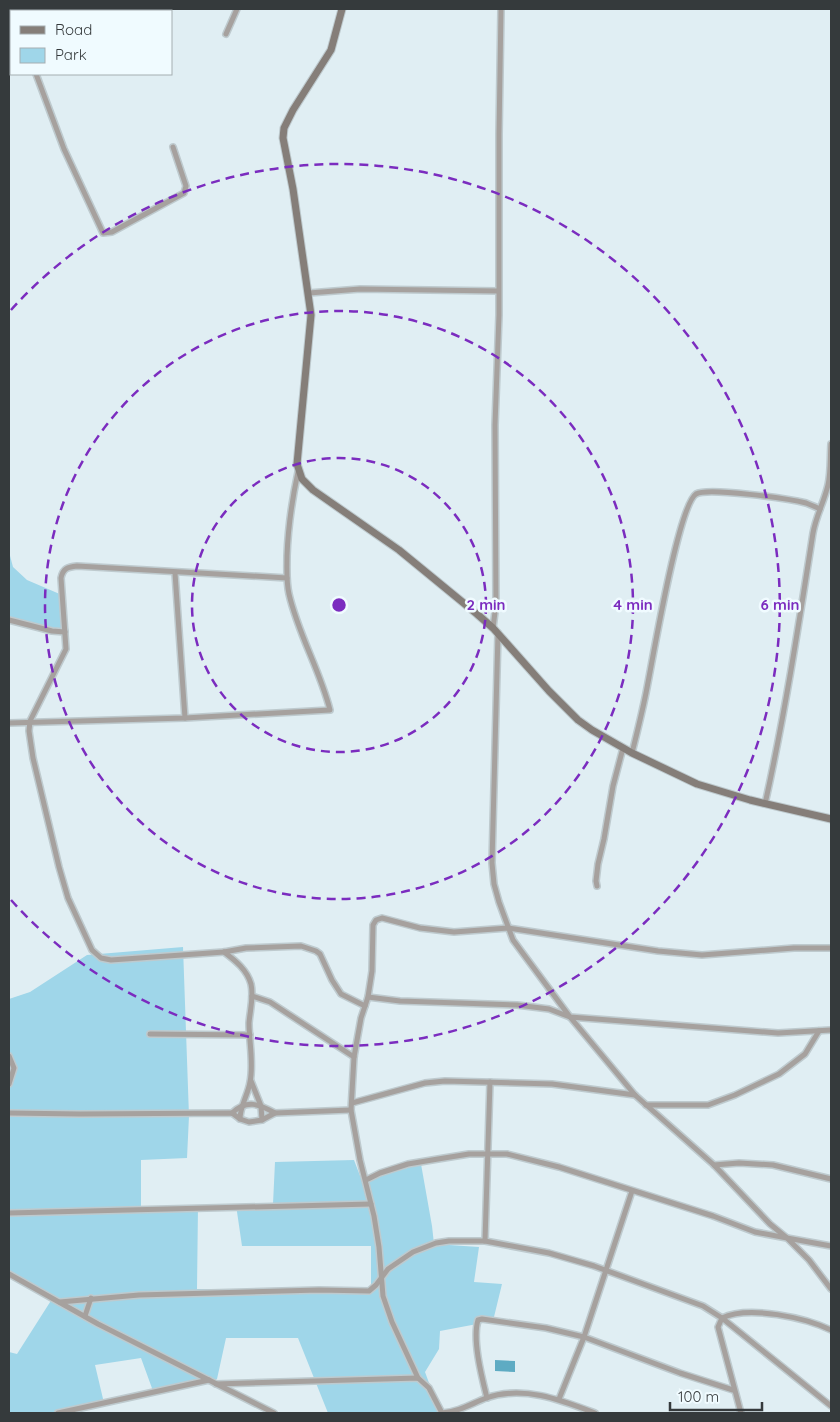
<svg xmlns="http://www.w3.org/2000/svg" width="840" height="1422" viewBox="0 0 840 1422" font-family="Quicksand,sans-serif">
<style>
.green{fill:#9fd6e9}
.water{fill:#5eabc3}
.lines{fill:none;stroke-linecap:round;stroke-linejoin:round}
.street-casing{stroke:#becace;stroke-width:8}
.secondary-casing{stroke:#becace;stroke-width:9}
.street{stroke:#a6a19e;stroke-width:5}
.secondary{stroke:#857e79;stroke-width:7}
.ring{fill:none;stroke:#7b2cbf;stroke-width:2.5;stroke-dasharray:9 6}
.centre{fill:#7b2cbf;stroke:#f0fbff;stroke-width:2.5}
.ring-label{font-size:15px;text-anchor:middle;font-weight:bold;fill:#7b2cbf;stroke:#f0fbff;stroke-width:5;stroke-linejoin:round;paint-order:stroke}
</style>
<rect width="100%" height="100%" fill="#e0eef3"/>
<g class="green">
<path d="M 9,552 L 13,567 L 27,580 L 62,595 L 69,633 L 9,623 Z"/>
<path d="M 183,947 L 189,1116 L 187,1158 L 141,1160 L 141,1208 L 198,1206 L 197,1289 L 371,1293 L 371,1246 L 242,1246 L 236,1205 L 273,1204 L 275,1162 L 354,1160 L 362,1181 L 421,1164 L 432,1226 L 434,1244 L 479,1247 L 474,1282 L 502,1284 L 493,1321 L 440,1331 L 439,1349 L 425,1372 L 440,1413 L 328,1413 L 298,1338 L 226,1338 L 217,1379 L 153,1391 L 141,1358 L 95,1365 L 104,1403 L 51,1413 L 9,1413 L 9,1352 L 17,1354 L 52,1299 L 9,1270 L 9,999 L 30,992 L 87,955 Z"/>
</g>
<path class="water" d="M 495,1360 L 515,1361 L 515,1372 L 495,1371 Z"/>
<g class="lines">
<g class="street-casing">
<g id="street">
<path d="M 12,9 L 13,11"/>
<path d="M 226,34 L 237,9"/>
<path d="M 36,74 L 64,149 L 103,233 L 112,232 L 184,193 L 186,186 L 173,147"/>
<path d="M 309,293 L 360,289 L 498,291"/>
<path d="M 175,573 L 185,718"/>
<path d="M 287,578 L 77,566 C 68,567 63,568 61,578 L 66,649 L 30,721 L 29,731 L 33,758 L 59,867 L 68,898 L 92,950 L 101,958 L 111,960 L 224,952 L 246,948 L 301,946 L 316,951 L 320,954 L 332,980 L 341,994 L 365,1006"/>
<path d="M 9,620 L 52,631 L 65,632"/>
<path d="M 493,628 L 496,604 L 495,425 L 499,315 L 499,134 L 501,9"/>
<path d="M 498,633 L 492,863 L 494,884 L 499,902 L 513,940 L 570,1017 L 635,1095 L 714,1165 L 770,1224 L 787,1238 L 831,1246"/>
<path d="M 9,723 L 185,718 L 330,710 C 320,670 298,634 289,594 C 286,581 287,568 287,556 C 288,527 292,500 298,472"/>
<path d="M 632,753 C 637,733 642,713 646,693 C 652,664 678,506 696,494 C 708,487 790,499 806,503 C 811,505 816,507 820,509"/>
<path d="M 765,804 C 785,714 799,623 813,533 C 816,516 824,502 828,485 C 831,472 830,457 831,444"/>
<path d="M 597,886 L 596,881 L 598,864 L 604,839 L 613,786 L 623,748"/>
<path d="M 224,952 C 236,961 247,970 251,984 C 254,997 250,1010 249,1023 C 249,1041 254,1064 250,1082 C 248,1095 240,1106 240,1119"/>
<path d="M 252,996 L 270,1002 L 354,1057"/>
<path d="M 368,997 L 400,1001 L 517,1005 L 549,1009 L 570,1017 L 778,1033 L 831,1030"/>
<path d="M 150,1034 L 250,1035"/>
<path d="M 9,1056 L 14,1068 L 9,1084"/>
<path d="M 251,1081 L 261,1106 L 262,1120"/>
<path d="M 352,1103 L 425,1083 L 445,1081 L 552,1084 L 635,1095"/>
<path d="M 646,1105 L 708,1105 L 735,1095 L 779,1074 L 805,1054 L 819,1031"/>
<path d="M 9,1113 L 80,1114 L 232,1113 L 240,1119 L 249,1122 L 262,1120 L 275,1113 L 351,1110"/>
<path d="M 232,1113 C 247,1099 259,1104 275,1113"/>
<path d="M 714,1165 L 739,1163 L 773,1165 L 831,1179"/>
<path d="M 366,1180 L 380,1173 L 408,1164 L 438,1159 L 469,1154 L 507,1154 L 559,1167 L 713,1216 L 755,1232 L 787,1238 L 809,1260 L 831,1289"/>
<path d="M 9,1213 L 371,1204"/>
<path d="M 485,1241 L 490,1082"/>
<path d="M 9,1274 L 98,1324 L 274,1413"/>
<path d="M 60,1302 L 139,1295 L 319,1290 L 369,1291 L 376,1285 L 388,1269 L 413,1252 L 436,1243 L 449,1241 L 485,1241 L 549,1253 L 594,1266 L 703,1306 L 722,1318 L 831,1406"/>
<path d="M 85,1316 L 91,1298"/>
<path d="M 418,1378 L 392,1322 L 383,1296 L 379,1247 L 374,1216 L 360,1160 L 351,1110 L 354,1057 L 361,1018 L 368,997 L 372,971 L 373,925 L 376,920 L 382,918 L 420,928 L 454,932 L 508,928 L 658,951 L 702,955 L 794,948 L 831,948"/>
<path d="M 216,1384 L 418,1378 L 429,1388 L 442,1413 C 458,1412 471,1404 486,1398 C 523,1385 561,1400 595,1413"/>
<path d="M 487,1398 C 482,1378 472,1340 478,1320 L 482,1319 L 546,1328 L 584,1337 L 680,1373 L 733,1390"/>
<path d="M 559,1399 L 584,1337 L 632,1191"/>
<path d="M 58,1413 L 209,1380"/>
<path d="M 741,1413 L 718,1327 L 722,1318 C 749,1305 806,1318 831,1330"/>
</g>
</g>
<g class="secondary-casing">
<path id="secondary" d="M 342,9 L 331,50 L 293,110 L 284,128 L 283,138 L 293,189 L 311,315 L 297,464 L 302,479 L 313,490 L 399,550 L 477,614 L 493,628 L 549,691 L 578,720 L 592,730 L 632,753 L 697,784 L 750,800 L 831,819"/>
</g>
<use href="#street" class="street"/>
<use href="#secondary" class="secondary"/>
</g>
<g class="ring">
<circle cx="339" cy="605" r="147"/>
<circle cx="339" cy="605" r="294"/>
<path d="M11 310A441 441 0 1 1 11 900"/>
</g>
<circle cx="339" cy="605" r="8" class="centre"/>
<g class="ring-label">
<text x="486" y="610">2 min</text>
<text x="633" y="610">4 min</text>
<text x="780" y="610">6 min</text>
</g>
<rect width="840" height="1422" fill="none" stroke="#353a3c" stroke-width="20"/>
<rect x="10" y="10" width="162" height="65" fill="#f0fbff" stroke="#a5aeb1"/>
<rect x="20" y="26" width="25" height="8" fill="#857e79" stroke="#a5aeb1"/>
<text x="55" y="35" font-size="15" fill="#353a3c">Road</text>
<rect x="20" y="48" width="25" height="15" fill="#9fd6e9" stroke="#a5aeb1"/>
<text x="55" y="60" font-size="15" fill="#353a3c">Park</text>
<path d="M670 1402v8h92v-8" fill="none" stroke="#353a3c" stroke-width="2.5"/>
<text x="678" y="1402" font-size="15" fill="#353a3c" stroke="#f0fbff" stroke-width="4" paint-order="stroke">100 m</text>
</svg>
